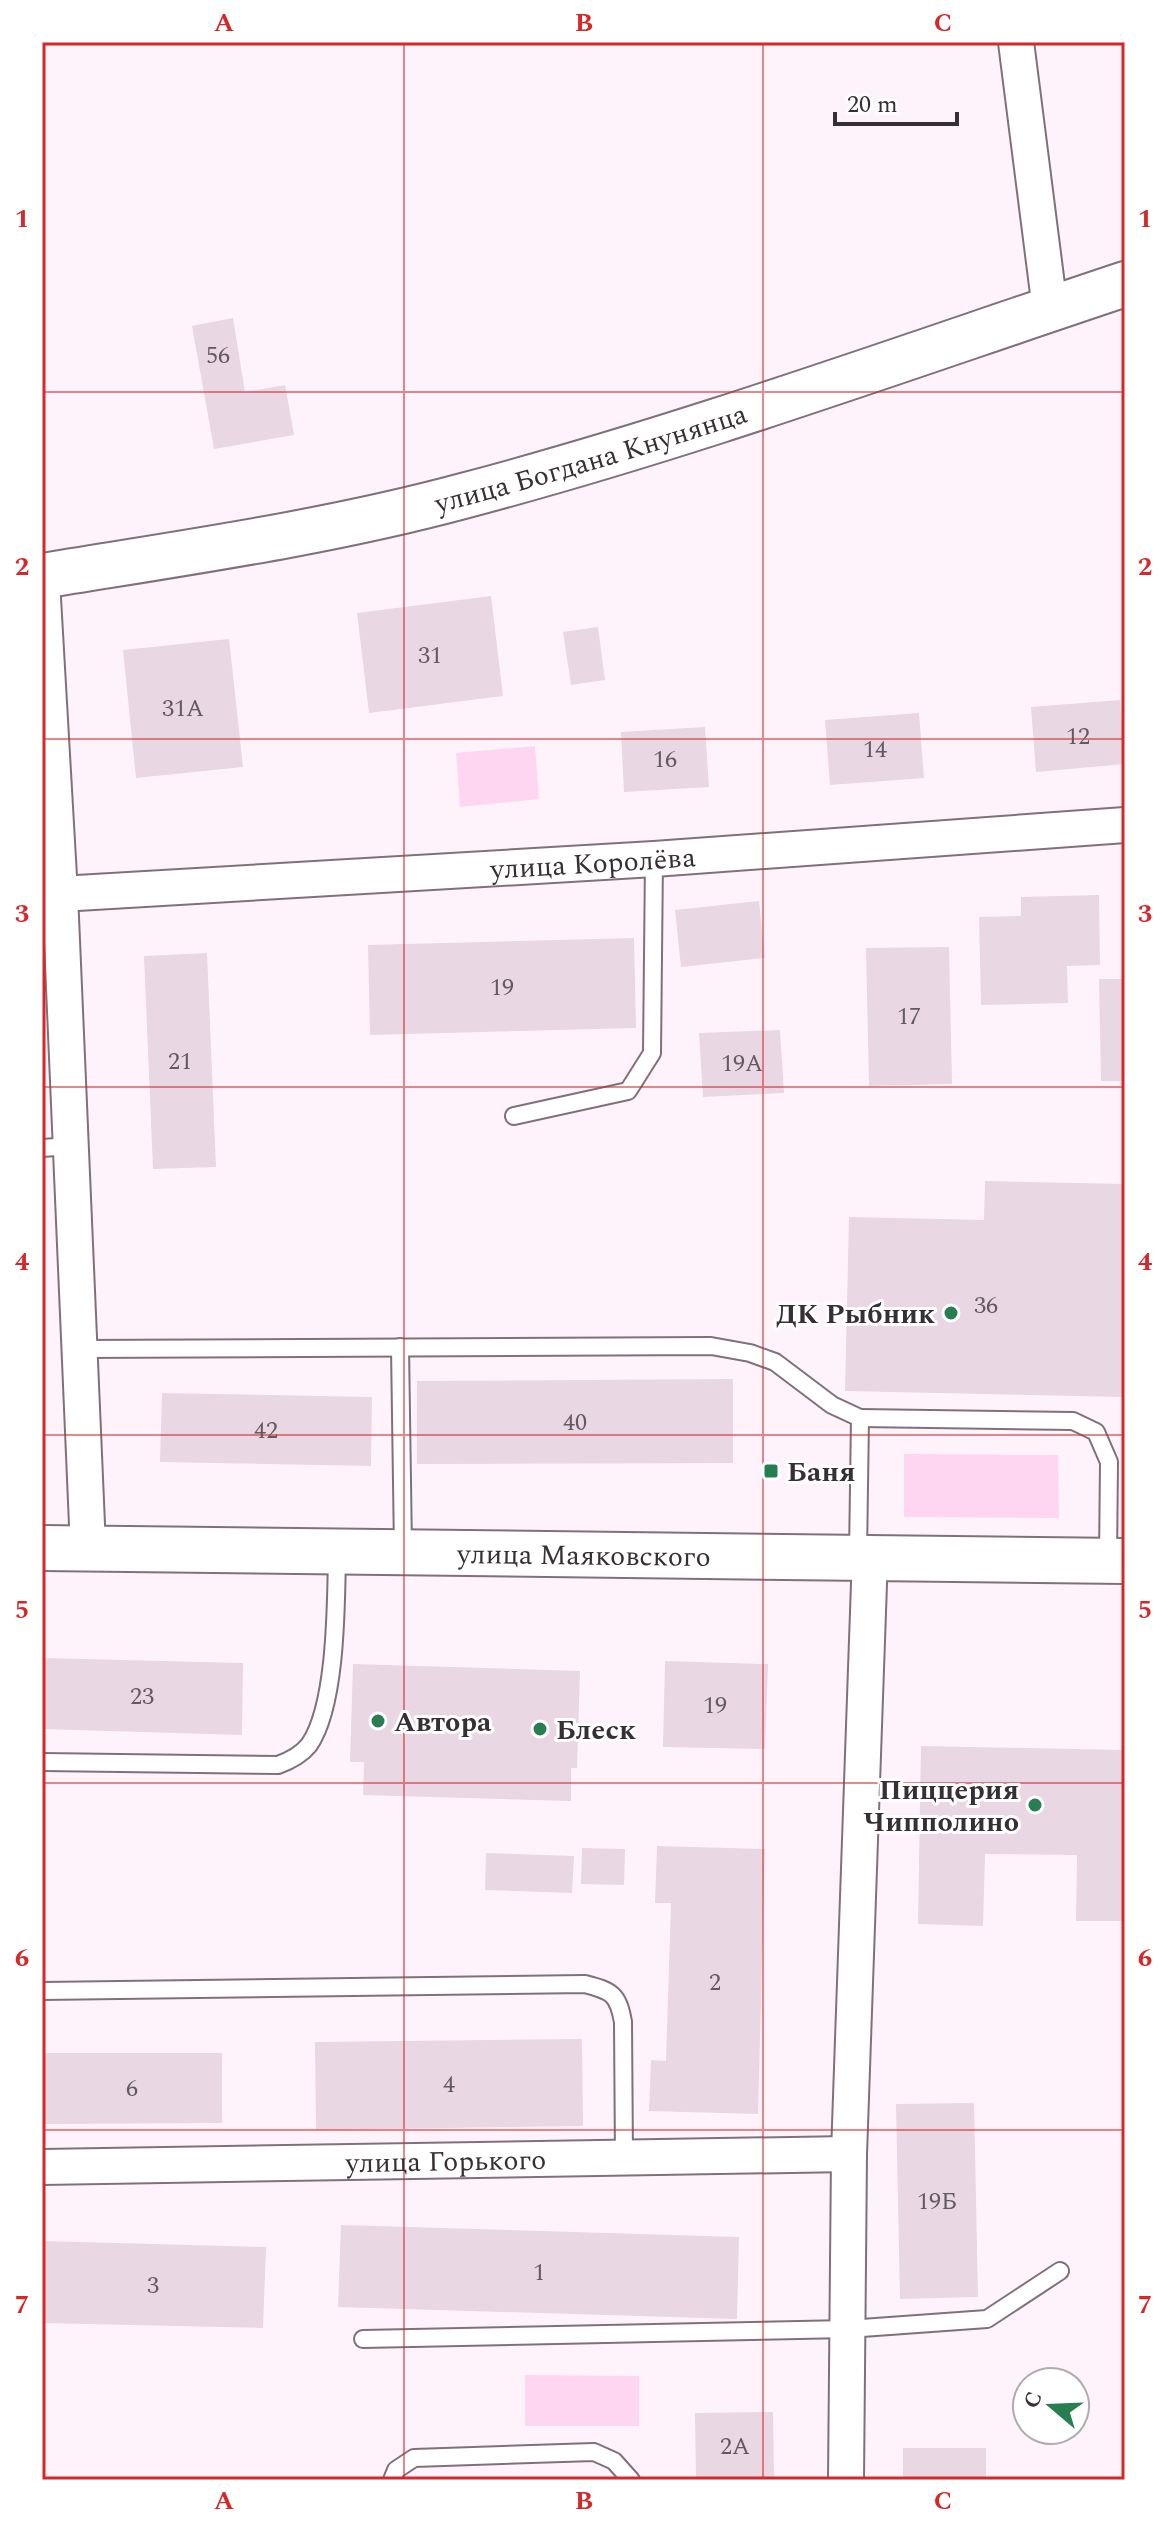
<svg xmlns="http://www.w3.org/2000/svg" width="1167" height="2522" viewBox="0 0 1167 2522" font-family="Spectral,serif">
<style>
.green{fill:#fed6f2}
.building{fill:#e9d7e3}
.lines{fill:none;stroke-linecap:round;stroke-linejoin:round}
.lane-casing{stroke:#80707b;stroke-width:20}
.street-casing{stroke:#80707b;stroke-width:38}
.secondary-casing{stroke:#80707b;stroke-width:48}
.lane{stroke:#fff;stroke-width:16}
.street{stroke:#fff;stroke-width:34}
.secondary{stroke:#fff;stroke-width:44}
.grid{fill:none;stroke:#d62828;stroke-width:2;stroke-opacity:0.55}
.poi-dot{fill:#277e51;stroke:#fff;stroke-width:3}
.labels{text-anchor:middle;stroke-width:6;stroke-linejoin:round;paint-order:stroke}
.number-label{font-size:24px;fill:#635960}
.street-label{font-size:28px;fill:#362f34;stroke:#fff}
.poi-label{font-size:28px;font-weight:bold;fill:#362f34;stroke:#fff;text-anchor:start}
.neatline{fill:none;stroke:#d62828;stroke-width:3}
.grid-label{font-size:26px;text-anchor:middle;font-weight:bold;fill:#d62828}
</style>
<rect width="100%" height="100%" fill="#fff3fb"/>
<g class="green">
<path d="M 535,746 L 539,799 L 460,807 L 456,753 Z"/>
<path d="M 904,1454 L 1058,1455 L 1059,1518 L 904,1517 Z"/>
<path d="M 525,2375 L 639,2376 L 639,2426 L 525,2426 Z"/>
</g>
<g class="building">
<path d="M 233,318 L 245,392 L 285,385 L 294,435 L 214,449 L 192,326 Z"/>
<path d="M 491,596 L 503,696 L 369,713 L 357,613 Z"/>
<path d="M 598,627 L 605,680 L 571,685 L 563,632 Z"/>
<path d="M 229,639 L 243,767 L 136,778 L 123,650 Z"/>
<path d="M 1120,700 L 1125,764 L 1036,772 L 1031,707 Z"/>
<path d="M 919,713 L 924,778 L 830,785 L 825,720 Z"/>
<path d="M 705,727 L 709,787 L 624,792 L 621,732 Z"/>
<path d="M 1099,895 L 1100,965 L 1067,966 L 1068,1003 L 981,1005 L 979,917 L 1021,916 L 1021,897 Z"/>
<path d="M 759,901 L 765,958 L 681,967 L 675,910 Z"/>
<path d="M 634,938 L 636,1028 L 370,1035 L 368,945 Z"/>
<path d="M 949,947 L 952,1084 L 869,1086 L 866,948 Z"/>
<path d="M 207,953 L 216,1167 L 153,1169 L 144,956 Z"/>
<path d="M 1099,979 L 1125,979 L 1125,1081 L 1101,1081 Z"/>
<path d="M 780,1030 L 784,1093 L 703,1097 L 699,1033 Z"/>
<path d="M 985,1181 L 1125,1184 L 1125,1397 L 845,1391 L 849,1217 L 984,1220 Z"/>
<path d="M 733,1379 L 733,1463 L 417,1464 L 417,1381 Z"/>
<path d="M 162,1393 L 372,1397 L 371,1466 L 160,1462 Z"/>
<path d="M 42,1658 L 243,1663 L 242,1735 L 42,1729 Z"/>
<path d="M 665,1661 L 768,1664 L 765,1749 L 663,1747 Z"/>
<path d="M 353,1664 L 580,1671 L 577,1768 L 571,1768 L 571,1801 L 363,1795 L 364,1762 L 350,1762 Z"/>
<path d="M 921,1746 L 1125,1750 L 1125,1921 L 1076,1921 L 1077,1855 L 985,1854 L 983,1926 L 918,1924 Z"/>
<path d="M 657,1846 L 765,1849 L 758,2114 L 649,2111 L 651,2060 L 666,2061 L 671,1903 L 655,1903 Z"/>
<path d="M 582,1848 L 625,1849 L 624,1885 L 581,1884 Z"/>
<path d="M 486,1853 L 574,1856 L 572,1893 L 485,1890 Z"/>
<path d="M 582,2039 L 583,2126 L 316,2130 L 315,2042 Z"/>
<path d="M 42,2053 L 222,2053 L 222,2123 L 42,2124 Z"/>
<path d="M 974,2103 L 978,2297 L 900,2299 L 896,2104 Z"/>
<path d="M 341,2225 L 739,2237 L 737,2319 L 338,2307 Z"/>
<path d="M 42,2241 L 266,2247 L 263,2328 L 42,2323 Z"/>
<path d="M 773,2412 L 774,2480 L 696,2480 L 695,2413 Z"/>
<rect x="903" y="2448" width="83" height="32"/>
</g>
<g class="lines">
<g class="lane-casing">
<g id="lane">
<path d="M 514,1116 L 628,1091 L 652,1053 L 654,859"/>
<path d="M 42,1148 L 70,1146"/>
<path d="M 400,1347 L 403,1549"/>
<path d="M 79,1349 L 711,1346 L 750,1353 L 775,1362 L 832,1405 L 860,1418 L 858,1555"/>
<path d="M 860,1418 L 1073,1421 L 1096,1432 L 1109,1462 L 1108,1561"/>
<path d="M 42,1762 L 278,1765 C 289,1761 301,1755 309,1745 C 337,1705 336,1601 337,1552"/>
<path d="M 42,1991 L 585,1984 C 612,1991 618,1994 623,2022 L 624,2159"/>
<path d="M 363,2339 L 848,2329 L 987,2319 L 1060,2271"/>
<path d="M 392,2480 L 396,2470 L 414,2458 L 594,2452 L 614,2461 L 631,2480"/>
</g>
</g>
<g class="street-casing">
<g id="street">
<path d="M 1016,42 L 1050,309"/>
<path d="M 42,581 L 60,894 L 88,1548"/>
<path id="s1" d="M 60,894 L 654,859 L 1125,825"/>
<path id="s2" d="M 42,2167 L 849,2154"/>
<path d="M 846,2480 L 849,2154 L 870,1555"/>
</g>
</g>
<g class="secondary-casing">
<g id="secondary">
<path id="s3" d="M 42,576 C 182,553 326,533 463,496 C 687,437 906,357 1125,284"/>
<path id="s4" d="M 42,1548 L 1125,1561"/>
</g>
</g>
<use href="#lane" class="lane"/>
<use href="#street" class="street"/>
<use href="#secondary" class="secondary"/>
</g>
<path class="grid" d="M 404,42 L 404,2480M 763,42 L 763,2480M 42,392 L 1125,392M 42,739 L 1125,739M 42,1087 L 1125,1087M 42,1435 L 1125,1435M 42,1783 L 1125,1783M 42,2130 L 1125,2130"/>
<g class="poi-dot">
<circle cx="951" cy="1313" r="8"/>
<rect x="763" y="1463" width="16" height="16" rx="4"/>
<circle cx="378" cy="1721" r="8"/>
<circle cx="540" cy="1729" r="8"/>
<circle cx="1035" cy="1805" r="8"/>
</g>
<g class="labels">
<g class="number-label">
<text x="218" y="363">56</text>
<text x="430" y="663">31</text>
<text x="183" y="716">31А</text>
<text x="1078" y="744">12</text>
<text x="875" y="757">14</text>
<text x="665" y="767">16</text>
<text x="502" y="995">19</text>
<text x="909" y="1024">17</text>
<text x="180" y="1069">21</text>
<text x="742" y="1071">19А</text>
<text x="986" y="1313">36</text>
<text x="575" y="1430">40</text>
<text x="266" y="1438">42</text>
<text x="142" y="1704">23</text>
<text x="715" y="1713">19</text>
<text x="715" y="1990">2</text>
<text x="449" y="2092">4</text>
<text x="132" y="2096">6</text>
<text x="937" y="2209">19Б</text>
<text x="539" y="2280">1</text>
<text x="153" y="2293">3</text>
<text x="735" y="2454">2А</text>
</g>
<g class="street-label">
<text dy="10" stroke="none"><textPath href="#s3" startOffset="562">улица Богдана Кнунянца</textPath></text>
<text dy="10" stroke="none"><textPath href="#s1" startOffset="534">улица Королёва</textPath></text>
<text dy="10" stroke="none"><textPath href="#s4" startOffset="542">улица Маяковского</textPath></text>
<text dy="10" stroke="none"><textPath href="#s2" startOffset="404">улица Горького</textPath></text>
</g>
<g class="poi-label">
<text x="935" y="1323" text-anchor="end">ДК Рыбник</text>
<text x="787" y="1481">Баня</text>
<text x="394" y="1731">Автора</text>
<text x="556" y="1739">Блеск</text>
<text x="1019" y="1799" text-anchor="end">Пиццерия<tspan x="1019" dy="32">Чипполино</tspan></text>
</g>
</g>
<rect width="1167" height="2522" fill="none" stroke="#ffffff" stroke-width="88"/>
<g transform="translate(1051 2406) rotate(289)"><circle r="38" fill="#ffffff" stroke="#afacae" stroke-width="2"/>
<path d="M0-6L14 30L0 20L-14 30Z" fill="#277e51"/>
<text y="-12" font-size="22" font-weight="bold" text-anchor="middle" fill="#362f34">С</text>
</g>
<path d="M835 112v12h122v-12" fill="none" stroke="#362f34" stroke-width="4"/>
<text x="847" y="112" font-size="24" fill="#362f34" stroke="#ffffff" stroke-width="6" paint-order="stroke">20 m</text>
<rect x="44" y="44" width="1079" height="2434" class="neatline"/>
<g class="grid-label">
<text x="224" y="31">A</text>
<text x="584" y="31">B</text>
<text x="943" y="31">C</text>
<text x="22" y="227">1</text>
<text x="1145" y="227">1</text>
<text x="22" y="575">2</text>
<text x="1145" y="575">2</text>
<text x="22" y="922">3</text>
<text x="1145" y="922">3</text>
<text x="22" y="1270">4</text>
<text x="1145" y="1270">4</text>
<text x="22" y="1618">5</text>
<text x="1145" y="1618">5</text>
<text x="22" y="1966">6</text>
<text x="1145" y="1966">6</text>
<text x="22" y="2313">7</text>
<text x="1145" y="2313">7</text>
<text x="224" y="2509">A</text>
<text x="584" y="2509">B</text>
<text x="943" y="2509">C</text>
</g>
</svg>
